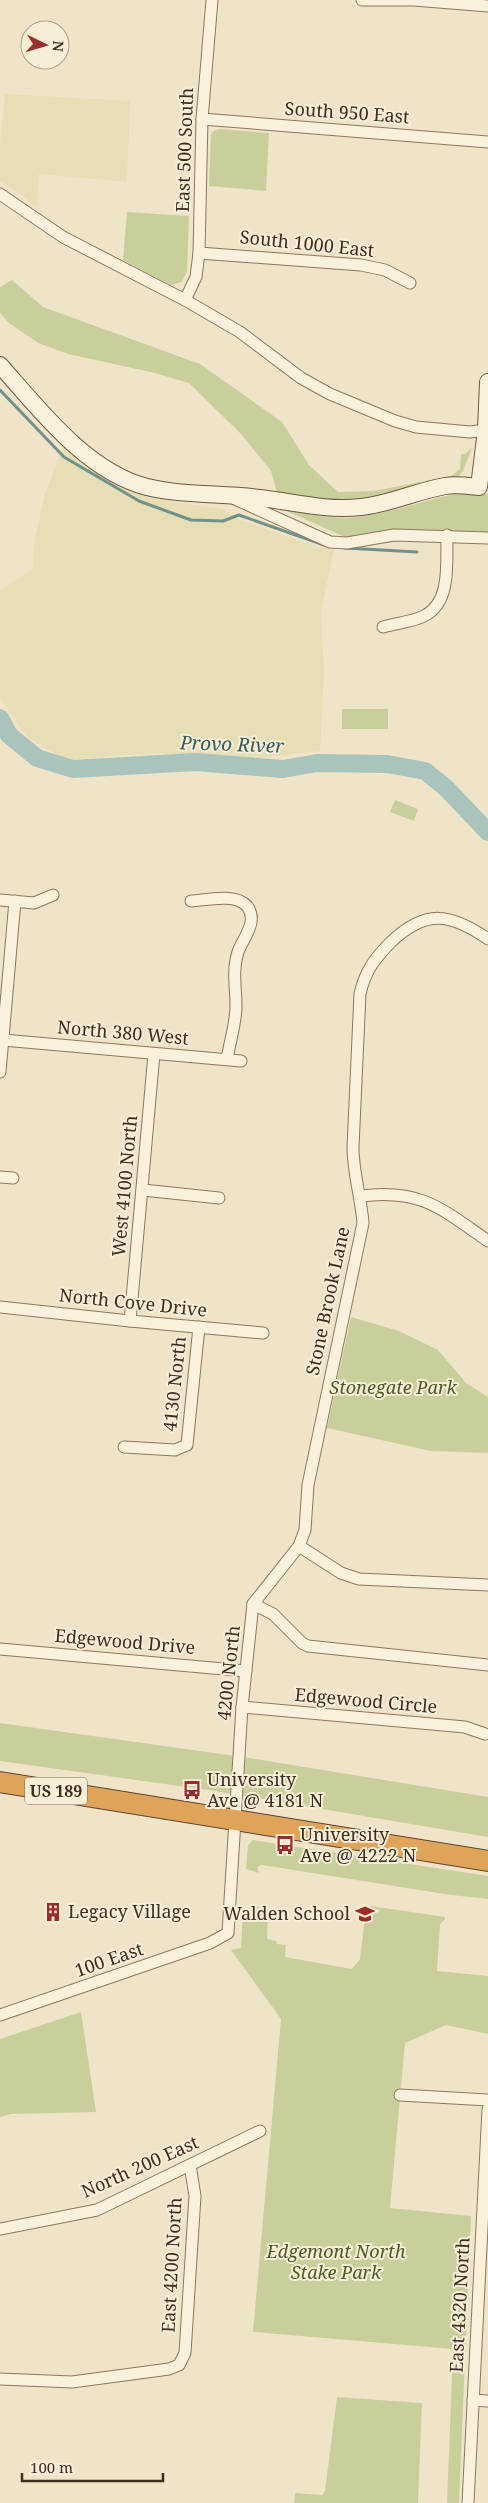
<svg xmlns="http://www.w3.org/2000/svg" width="488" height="2503" viewBox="0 0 488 2503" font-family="'Noto Serif',serif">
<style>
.farmland{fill:#e6deb5}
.green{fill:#c9cf9b}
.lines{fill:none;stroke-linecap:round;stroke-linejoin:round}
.stream{stroke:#6f938a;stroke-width:3}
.river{stroke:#a9c4bc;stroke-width:18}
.street-casing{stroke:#8d765c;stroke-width:13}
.secondary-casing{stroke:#6f573f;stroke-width:18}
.highway-casing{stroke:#5b4430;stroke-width:22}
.street{stroke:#faf1dc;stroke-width:11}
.secondary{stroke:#faf1dc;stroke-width:16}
.highway{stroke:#e0a458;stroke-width:20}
.labels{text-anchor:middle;stroke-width:4;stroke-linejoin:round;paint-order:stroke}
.shield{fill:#f7eed8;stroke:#756857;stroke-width:1}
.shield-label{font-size:16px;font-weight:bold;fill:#3d2e20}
.street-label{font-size:18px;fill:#3d2e20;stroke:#f7eed8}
.park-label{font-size:18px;font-style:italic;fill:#4d5a26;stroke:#f7eed8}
.poi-label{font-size:18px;fill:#3d2e20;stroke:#f7eed8;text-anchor:start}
.water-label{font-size:19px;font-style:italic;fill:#2f5d5a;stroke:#f7eed8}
</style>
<rect width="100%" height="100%" fill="#f0e4c8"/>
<g class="farmland">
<path d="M 5,94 L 130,101 L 127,182 L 39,174 L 37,208 L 15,190 L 0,182 L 0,145 Z"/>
<path d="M 64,446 L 132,486 L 168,501 L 223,509 L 240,520 L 318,547 L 334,549 L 321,612 L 324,674 L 320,751 L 252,759 L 154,753 L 65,760 L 27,737 L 0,698 L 0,590 L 33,569 L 34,542 L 45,494 Z"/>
</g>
<g class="green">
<path d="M 220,129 L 269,133 L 266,191 L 209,186 L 211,135 L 213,131 Z"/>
<path d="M 127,212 L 189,216 L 187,271 L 182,282 L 171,285 L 123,260 Z"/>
<path d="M 12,280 L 43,307 L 200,364 L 282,422 L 309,465 L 338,492 L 374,491 L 451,476 L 460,469 L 461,454 L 465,454 L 472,448 L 463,471 L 458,477 L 361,503 L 325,502 L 277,493 L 271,471 L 241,434 L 189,383 L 155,373 L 68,354 L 38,343 L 9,323 L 0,313 L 0,287 Z"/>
<path d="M 466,492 L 488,494 L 488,534 L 394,530 L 347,538 L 280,508 C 304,512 332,520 357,517 C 392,513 430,498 466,492 Z"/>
<rect x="342" y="709" width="46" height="20"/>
<path d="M 395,800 L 418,809 L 414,821 L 390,812 Z"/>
<path d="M 351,1317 L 399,1331 L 438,1350 L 466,1383 L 488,1397 L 488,1453 L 431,1451 L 327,1428 Z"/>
<path d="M 0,1723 L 250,1758 L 488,1797 L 488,1837 L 215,1791 L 0,1761 Z"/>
<path d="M 253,1840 L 488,1876 L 488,1899 L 451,1895 L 262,1865 L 257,1867 L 259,1873 L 246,1869 L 248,1845 Z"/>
<path d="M 252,1906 L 268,1908 L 267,1939 L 276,1941 L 277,1944 L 286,1945 L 285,1957 L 352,1969 L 360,1959 L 366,1909 L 371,1906 L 445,1917 L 445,1919 L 440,1924 L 437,1971 L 488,1976 L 488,2034 L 446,2025 L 405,2043 L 390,2208 L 471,2216 L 459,2503 L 447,2503 L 453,2349 L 253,2332 L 281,2019 L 231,1950 L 241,1948 L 243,1911 L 247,1911 Z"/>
<path d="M 81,2012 L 96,2112 L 11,2114 L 0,2117 L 0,2039 Z"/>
<path d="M 337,2397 L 422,2403 L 418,2503 L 294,2503 L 295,2493 L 322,2495 L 325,2491 Z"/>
</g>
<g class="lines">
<g class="stream">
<path d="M 0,390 L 64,457 L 139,501 L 191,520 L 223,521 L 239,515 L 324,545"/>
<path d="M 345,548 L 417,552"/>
</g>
<path class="river" d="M 0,718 L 9,735 L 37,758 L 73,769 L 195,762 L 283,769 L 317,763 L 387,764 L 425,771 L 446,788 L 488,832"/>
<g class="street-casing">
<g id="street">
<path d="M 362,0 L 414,0 L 488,6"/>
<path d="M 202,119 L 488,142"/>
<path d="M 0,194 L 63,237 L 185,300 L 240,332 L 301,378 L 330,394 L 395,421 L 416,427 L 470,432 L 486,430"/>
<path d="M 199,253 L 361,265 L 385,270 L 410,283"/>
<path d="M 185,300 L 196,277 L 199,253 L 202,119 L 212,0"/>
<path d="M 235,499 L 330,542 L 347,543 L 394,535 L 488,538"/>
<path d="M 383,627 C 396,623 412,622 424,616 C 452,602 446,562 447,535"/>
<path d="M 0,900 L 34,903 L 53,895"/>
<path d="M 191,901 C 207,900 235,893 247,906 C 259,921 243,938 238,952 C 232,970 236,988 236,1006 C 236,1023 230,1041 227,1059"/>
<path d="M 3,1040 L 241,1061"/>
<path d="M 0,1072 L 15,901"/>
<path d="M 0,1177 L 13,1178"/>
<path d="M 143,1190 L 219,1198"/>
<path d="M 361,1196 C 420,1188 442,1209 488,1241"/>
<path d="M 0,1307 L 130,1321 L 263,1333"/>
<path d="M 130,1321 L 154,1054"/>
<path d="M 124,1447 L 175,1450 L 187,1445 L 199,1327"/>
<path d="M 299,1546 L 341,1573 L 359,1579 L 488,1585"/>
<path d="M 253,1604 L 273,1614 L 302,1643 L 308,1646 L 488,1665"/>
<path d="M 0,1649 L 246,1671"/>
<path d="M 242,1707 L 465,1727 L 485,1734"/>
<path d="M 0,2015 L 210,1943 L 228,1933 L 242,1707 L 253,1604 L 299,1546 L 305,1530 L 308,1485 L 363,1223 C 361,1197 353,1173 353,1147 L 360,994 C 365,971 375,958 391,942 C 426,909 450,913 488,939"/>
<path d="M 400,2095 L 488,2100"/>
<path d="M 0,2229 L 97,2210 L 260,2131"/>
<path d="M 0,2379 L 72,2382 L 169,2369 L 179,2365 L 185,2353 L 195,2196 L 190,2165"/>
<path d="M 473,2400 L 488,2401"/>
<path d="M 468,2503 L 488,2109"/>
</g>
</g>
<g class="secondary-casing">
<path id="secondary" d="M 0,365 C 40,410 86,471 147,487 C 184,496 222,493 260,498 C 294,502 326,511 361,507 C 390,504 417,491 445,486 C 456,484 469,486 479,487 L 486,430 L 488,382"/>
</g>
<g class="highway-casing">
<path id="highway" d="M 0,1782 L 488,1861"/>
</g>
<use href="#street" class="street"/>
<use href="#secondary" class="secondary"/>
<use href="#highway" class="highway"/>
</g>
<defs>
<g id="bus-bare" transform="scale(1.5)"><path d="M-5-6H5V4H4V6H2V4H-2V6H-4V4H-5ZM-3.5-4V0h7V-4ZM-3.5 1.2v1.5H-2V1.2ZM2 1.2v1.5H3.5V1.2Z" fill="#9e2a2b" stroke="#f7eed8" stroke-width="2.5" paint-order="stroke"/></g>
<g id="building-bare" transform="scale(1.5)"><path d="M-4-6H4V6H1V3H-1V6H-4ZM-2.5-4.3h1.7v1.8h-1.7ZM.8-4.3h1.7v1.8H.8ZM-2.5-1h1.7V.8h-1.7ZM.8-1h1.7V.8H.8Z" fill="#9e2a2b" stroke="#f7eed8" stroke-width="2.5" paint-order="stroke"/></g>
<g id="school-bare" transform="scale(1.5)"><path d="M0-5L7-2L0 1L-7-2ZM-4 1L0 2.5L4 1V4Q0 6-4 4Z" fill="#9e2a2b" stroke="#f7eed8" stroke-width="2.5" paint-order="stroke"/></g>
</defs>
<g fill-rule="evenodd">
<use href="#bus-bare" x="192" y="1790"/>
<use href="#bus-bare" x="285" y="1845"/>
<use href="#building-bare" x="53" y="1912"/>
<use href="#school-bare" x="365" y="1914"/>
</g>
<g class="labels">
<rect class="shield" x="25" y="1777.5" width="62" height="27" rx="4"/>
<g class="shield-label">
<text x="56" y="1797">US 189</text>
</g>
<g class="street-label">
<text transform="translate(347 113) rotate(4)" y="6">South 950 East</text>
<text transform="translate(185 150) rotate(-88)" y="6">East 500 South</text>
<text transform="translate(307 244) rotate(6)" y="6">South 1000 East</text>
<text transform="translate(123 1033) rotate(5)" y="6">North 380 West</text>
<text transform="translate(125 1186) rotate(-85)" y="6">West 4100 North</text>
<text transform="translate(328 1301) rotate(-78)" y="6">Stone Brook Lane</text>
<text transform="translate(133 1303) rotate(6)" y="6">North Cove Drive</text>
<text transform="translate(175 1384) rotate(-84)" y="6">4130 North</text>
<text transform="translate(125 1642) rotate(5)" y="6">Edgewood Drive</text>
<text transform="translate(229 1673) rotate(-84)" y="6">4200 North</text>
<text transform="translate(366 1701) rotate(5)" y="6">Edgewood Circle</text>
<text transform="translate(109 1960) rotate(-19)" y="6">100 East</text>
<text transform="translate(140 2167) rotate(-24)" y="6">North 200 East</text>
<text transform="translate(172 2265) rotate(-87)" y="6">East 4200 North</text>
<text transform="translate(460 2305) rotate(-87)" y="6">East 4320 North</text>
</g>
<g class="park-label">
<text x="393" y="1394">Stonegate Park</text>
<text x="336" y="2258">Edgemont North<tspan x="336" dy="21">Stake Park</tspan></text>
</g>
<g class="poi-label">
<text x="207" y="1786">University<tspan x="207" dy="21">Ave @ 4181 N</tspan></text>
<text x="300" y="1841">University<tspan x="300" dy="21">Ave @ 4222 N</tspan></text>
<text x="68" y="1918">Legacy Village</text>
<text x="350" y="1920" text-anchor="end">Walden School</text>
</g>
<g class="water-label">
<text transform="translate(232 744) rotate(2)" y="7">Provo River</text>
</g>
</g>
<g transform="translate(45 45) rotate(95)"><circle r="24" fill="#f7eed8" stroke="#ada18e"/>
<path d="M0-4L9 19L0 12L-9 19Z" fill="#9e2a2b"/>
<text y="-8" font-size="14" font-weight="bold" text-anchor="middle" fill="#3d2e20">N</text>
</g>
<path d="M22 2473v8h141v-8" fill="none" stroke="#3d2e20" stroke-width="2.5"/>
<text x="30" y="2473" font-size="15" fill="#3d2e20" stroke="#f7eed8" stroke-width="4" paint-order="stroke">100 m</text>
</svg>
